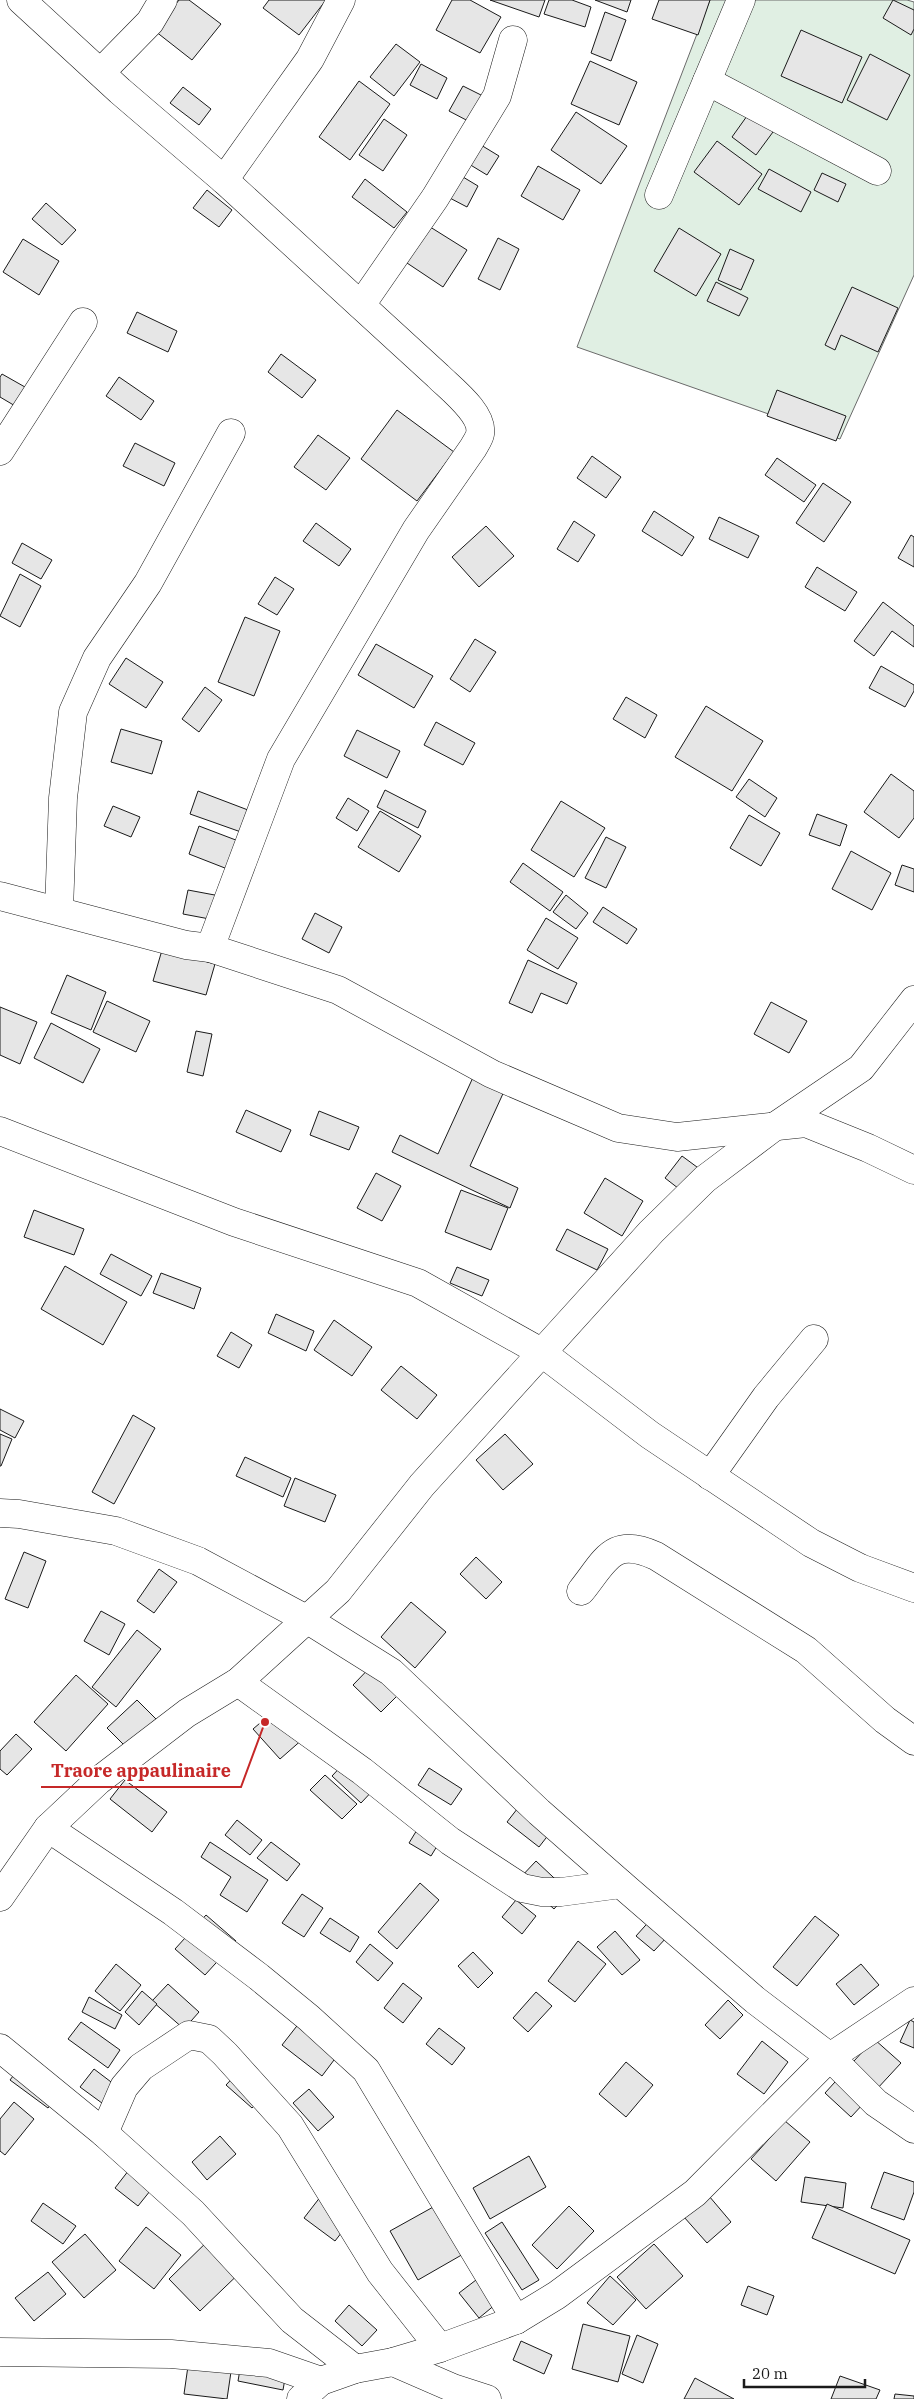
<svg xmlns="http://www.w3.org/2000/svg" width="914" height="2399" viewBox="0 0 914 2399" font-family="'IBM Plex Serif',serif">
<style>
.green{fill:#e0efe3;stroke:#6a6a6a}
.building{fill:#e6e6e6;stroke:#1a1a1a}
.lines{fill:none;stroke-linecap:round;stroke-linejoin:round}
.minor-casing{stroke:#1a1a1a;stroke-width:29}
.minor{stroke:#fff;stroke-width:28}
.leader{fill:none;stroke:#c62828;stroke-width:2}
.callout-dot{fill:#c62828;stroke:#fff;stroke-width:2}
.callout-label{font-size:18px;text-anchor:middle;font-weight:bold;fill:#c62828;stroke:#fff;stroke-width:4;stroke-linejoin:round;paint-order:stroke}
</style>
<rect width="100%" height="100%" fill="#fff"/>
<path class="green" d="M 710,0 L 907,0 L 914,2 L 914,275 L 840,439 L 577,347 Z"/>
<g class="building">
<path d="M 179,0 L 189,0 L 221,24 L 192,60 L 155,31 Z"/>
<path d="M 269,0 L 326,0 L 299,35 L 263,8 Z"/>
<path d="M 452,0 L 470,0 L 501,17 L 480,53 L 436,30 Z"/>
<path d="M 490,0 L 545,0 L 539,17 Z"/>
<path d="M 549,0 L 572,0 L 591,7 L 585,27 L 544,14 Z"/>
<path d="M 595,0 L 631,0 L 627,12 Z"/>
<path d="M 659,0 L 710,0 L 698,35 L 652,19 Z"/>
<path d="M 893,0 L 914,10 L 914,29 L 911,35 L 883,18 Z"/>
<path d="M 605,12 L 626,20 L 611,61 L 591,53 Z"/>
<path d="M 801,30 L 862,57 L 842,103 L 781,76 Z"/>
<path d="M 396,44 L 420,62 L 394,96 L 370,77 Z"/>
<path d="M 870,54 L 910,75 L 887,120 L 847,100 Z"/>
<path d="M 590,61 L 637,82 L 619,125 L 571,104 Z"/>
<path d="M 421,64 L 447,78 L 437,99 L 410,85 Z"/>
<path d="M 359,81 L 390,104 L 350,160 L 319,137 Z"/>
<path d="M 463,86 L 483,96 L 470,122 L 449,111 Z"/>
<path d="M 183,87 L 211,109 L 199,125 L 170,103 Z"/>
<path d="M 762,95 L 787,113 L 756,155 L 732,137 Z"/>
<path d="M 576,112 L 627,146 L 601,184 L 551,150 Z"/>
<path d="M 384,119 L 407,135 L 383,171 L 359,155 Z"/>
<path d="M 717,141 L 762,174 L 739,205 L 694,172 Z"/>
<path d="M 476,142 L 499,156 L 487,175 L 464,161 Z"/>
<path d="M 538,166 L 580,190 L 563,220 L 521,196 Z"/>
<path d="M 769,169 L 811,192 L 801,212 L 758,189 Z"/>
<path d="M 822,173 L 846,184 L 838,202 L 814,190 Z"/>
<path d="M 458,174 L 478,186 L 467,207 L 446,196 Z"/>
<path d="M 365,179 L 407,212 L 394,228 L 352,197 Z"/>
<path d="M 207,190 L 232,210 L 219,227 L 193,208 Z"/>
<path d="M 46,203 L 76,230 L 62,245 L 32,219 Z"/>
<path d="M 427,225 L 467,250 L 443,287 L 404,261 Z"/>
<path d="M 679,228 L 721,254 L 696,296 L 654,271 Z"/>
<path d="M 498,238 L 519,249 L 500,290 L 478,279 Z"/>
<path d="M 23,239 L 59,261 L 39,295 L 3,272 Z"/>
<path d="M 730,249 L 754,260 L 741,290 L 718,280 Z"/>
<path d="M 716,282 L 748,298 L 739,316 L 707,301 Z"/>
<path d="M 852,287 L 898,308 L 878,352 L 841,335 L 835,350 L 825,345 Z"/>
<path d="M 137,312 L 177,331 L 168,352 L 127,333 Z"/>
<path d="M 281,354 L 316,380 L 302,398 L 268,372 Z"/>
<path d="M 2,374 L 32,391 L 22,410 L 0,397 L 0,377 Z"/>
<path d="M 119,377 L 154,401 L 141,420 L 106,396 Z"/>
<path d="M 777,390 L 846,416 L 836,441 L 767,416 Z"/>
<path d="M 397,410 L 454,452 L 417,501 L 361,459 Z"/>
<path d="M 318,435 L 350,458 L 326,490 L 294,467 Z"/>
<path d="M 135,443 L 175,463 L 164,486 L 123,466 Z"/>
<path d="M 592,456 L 621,477 L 606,498 L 577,478 Z"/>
<path d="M 777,458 L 816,485 L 804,502 L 765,475 Z"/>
<path d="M 823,483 L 851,502 L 824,542 L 796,523 Z"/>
<path d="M 654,511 L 694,537 L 682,556 L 642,531 Z"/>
<path d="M 719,517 L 759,536 L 748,558 L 709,539 Z"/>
<path d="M 574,521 L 595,535 L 578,562 L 557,549 Z"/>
<path d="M 316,523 L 351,549 L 339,566 L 303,541 Z"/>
<path d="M 486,526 L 514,556 L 479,587 L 452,557 Z"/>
<path d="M 911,535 L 914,537 L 914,567 L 898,558 Z"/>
<path d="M 22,543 L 52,560 L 41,579 L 12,563 Z"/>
<path d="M 817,567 L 857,592 L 845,611 L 805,587 Z"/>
<path d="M 20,574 L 41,586 L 20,627 L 0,616 Z"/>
<path d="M 275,577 L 294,589 L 277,615 L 258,604 Z"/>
<path d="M 883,602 L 914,626 L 914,647 L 892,631 L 874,656 L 854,641 Z"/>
<path d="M 245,617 L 280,631 L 254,696 L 218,682 Z"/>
<path d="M 475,639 L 496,652 L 470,692 L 450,679 Z"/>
<path d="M 376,644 L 433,676 L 414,708 L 358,675 Z"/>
<path d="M 126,658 L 163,682 L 146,708 L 109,684 Z"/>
<path d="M 881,666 L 914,685 L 914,691 L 905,707 L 869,688 Z"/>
<path d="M 205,687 L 222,700 L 199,732 L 182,719 Z"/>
<path d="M 626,697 L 657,715 L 645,738 L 613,719 Z"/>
<path d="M 706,706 L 763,741 L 732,791 L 675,757 Z"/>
<path d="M 436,722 L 475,743 L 463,765 L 424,745 Z"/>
<path d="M 121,729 L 162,741 L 152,774 L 111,762 Z"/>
<path d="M 357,730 L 400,751 L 387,778 L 344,756 Z"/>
<path d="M 891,774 L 914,791 L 914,818 L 899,838 L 864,812 Z"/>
<path d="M 749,779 L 777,798 L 765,817 L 736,797 Z"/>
<path d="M 385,790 L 426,811 L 418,828 L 377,807 Z"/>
<path d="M 198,791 L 248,810 L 241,832 L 190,814 Z"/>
<path d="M 348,798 L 369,811 L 357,831 L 336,818 Z"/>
<path d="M 561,801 L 605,828 L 574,877 L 531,850 Z"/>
<path d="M 113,806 L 140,817 L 131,837 L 104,826 Z"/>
<path d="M 380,811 L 421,836 L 399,872 L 358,847 Z"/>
<path d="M 817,814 L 847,825 L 840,846 L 809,835 Z"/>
<path d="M 749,815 L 780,833 L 761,866 L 730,848 Z"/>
<path d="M 199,826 L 241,842 L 230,870 L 189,854 Z"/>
<path d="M 606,837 L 626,847 L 606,888 L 585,878 Z"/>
<path d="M 851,851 L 891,873 L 872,910 L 832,889 Z"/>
<path d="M 523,863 L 563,892 L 550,911 L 510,882 Z"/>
<path d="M 902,865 L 914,869 L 914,892 L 895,885 Z"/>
<path d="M 188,890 L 220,896 L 215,920 L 183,914 Z"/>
<path d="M 566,895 L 588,913 L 576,929 L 553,912 Z"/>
<path d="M 603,907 L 637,929 L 627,944 L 593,922 Z"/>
<path d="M 315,913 L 342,927 L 329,953 L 302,939 Z"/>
<path d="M 546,918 L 578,938 L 558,969 L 527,950 Z"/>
<path d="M 162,950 L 215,964 L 206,995 L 153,981 Z"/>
<path d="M 528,960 L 577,983 L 567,1004 L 541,993 L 532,1013 L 509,1003 Z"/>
<path d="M 67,975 L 106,992 L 91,1030 L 51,1013 Z"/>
<path d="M 107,1001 L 150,1021 L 136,1052 L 93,1032 Z"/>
<path d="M 771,1002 L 807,1021 L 789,1053 L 754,1034 Z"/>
<path d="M 0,1007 L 37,1022 L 20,1064 L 0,1055 Z"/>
<path d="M 51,1023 L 100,1049 L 83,1083 L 34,1058 Z"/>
<path d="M 196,1031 L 212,1034 L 203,1076 L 187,1072 Z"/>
<path d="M 475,1073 L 506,1087 L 470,1166 L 518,1188 L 510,1208 L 392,1152 L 400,1135 L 438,1154 Z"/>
<path d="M 246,1110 L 291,1130 L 281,1152 L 236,1132 Z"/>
<path d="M 319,1111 L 359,1127 L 349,1150 L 310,1135 Z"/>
<path d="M 682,1156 L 701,1170 L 683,1192 L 665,1178 Z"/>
<path d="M 376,1173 L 401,1186 L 382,1221 L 357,1208 Z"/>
<path d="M 605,1178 L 643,1201 L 622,1236 L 584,1213 Z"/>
<path d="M 461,1190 L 508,1208 L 491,1250 L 445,1232 Z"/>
<path d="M 34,1210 L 84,1229 L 74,1255 L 24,1237 Z"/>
<path d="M 567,1229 L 608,1249 L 597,1270 L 556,1250 Z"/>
<path d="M 111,1254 L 152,1276 L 141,1296 L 100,1274 Z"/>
<path d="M 65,1266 L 127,1302 L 103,1345 L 41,1309 Z"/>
<path d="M 457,1267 L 489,1280 L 482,1296 L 450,1283 Z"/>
<path d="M 161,1273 L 201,1288 L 194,1309 L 153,1293 Z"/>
<path d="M 276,1314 L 314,1331 L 306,1351 L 268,1333 Z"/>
<path d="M 334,1320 L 372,1347 L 352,1376 L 314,1350 Z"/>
<path d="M 231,1332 L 252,1345 L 239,1368 L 217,1356 Z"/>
<path d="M 401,1366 L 437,1395 L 417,1419 L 381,1390 Z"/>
<path d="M 0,1409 L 24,1421 L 15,1438 L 0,1430 Z"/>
<path d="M 133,1415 L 155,1428 L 114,1504 L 92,1492 Z"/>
<path d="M 0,1434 L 12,1439 L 1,1466 L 0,1466 Z"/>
<path d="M 505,1434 L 533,1464 L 503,1490 L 476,1460 Z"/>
<path d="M 245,1457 L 291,1478 L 283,1497 L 236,1476 Z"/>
<path d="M 295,1478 L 336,1495 L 325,1522 L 284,1506 Z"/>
<path d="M 24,1552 L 46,1561 L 28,1608 L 5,1599 Z"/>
<path d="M 476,1557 L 502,1582 L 486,1599 L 460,1574 Z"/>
<path d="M 159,1569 L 177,1582 L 154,1613 L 137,1601 Z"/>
<path d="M 411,1602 L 446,1632 L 415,1668 L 381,1637 Z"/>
<path d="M 101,1611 L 125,1624 L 109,1655 L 84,1641 Z"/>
<path d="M 137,1630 L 161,1649 L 116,1707 L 92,1687 Z"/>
<path d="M 383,1654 L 411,1682 L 381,1712 L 353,1685 Z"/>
<path d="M 76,1675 L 108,1704 L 66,1751 L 34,1722 Z"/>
<path d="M 137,1700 L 156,1719 L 126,1747 L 107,1728 Z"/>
<path d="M 286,1701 L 312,1731 L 280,1759 L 253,1729 Z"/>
<path d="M 16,1734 L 32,1749 L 7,1775 L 0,1769 L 0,1751 Z"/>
<path d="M 347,1760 L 376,1787 L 361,1803 L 332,1776 Z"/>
<path d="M 429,1768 L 462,1789 L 451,1805 L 418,1785 Z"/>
<path d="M 325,1775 L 357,1804 L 342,1819 L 310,1790 Z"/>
<path d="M 125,1780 L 167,1812 L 152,1832 L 110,1799 Z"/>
<path d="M 528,1795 L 560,1820 L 539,1847 L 507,1822 Z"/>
<path d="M 237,1820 L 262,1840 L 250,1855 L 225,1835 Z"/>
<path d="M 423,1820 L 445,1833 L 431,1856 L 409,1843 Z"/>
<path d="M 210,1842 L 268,1880 L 247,1912 L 220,1895 L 231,1877 L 201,1857 Z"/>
<path d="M 271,1842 L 300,1864 L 287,1881 L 257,1858 Z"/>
<path d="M 536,1861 L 569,1892 L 554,1909 L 520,1878 Z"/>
<path d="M 420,1883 L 439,1900 L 397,1949 L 378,1932 Z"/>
<path d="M 302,1894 L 323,1908 L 304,1937 L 282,1923 Z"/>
<path d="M 516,1900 L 536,1916 L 522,1934 L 502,1917 Z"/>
<path d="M 662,1907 L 680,1923 L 654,1951 L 636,1936 Z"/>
<path d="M 206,1915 L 236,1941 L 205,1975 L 175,1949 Z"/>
<path d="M 815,1916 L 839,1935 L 797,1986 L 773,1967 Z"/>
<path d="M 330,1918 L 359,1937 L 350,1952 L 320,1933 Z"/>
<path d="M 615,1931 L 640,1960 L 622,1975 L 597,1947 Z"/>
<path d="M 578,1941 L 606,1964 L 575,2002 L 548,1981 Z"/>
<path d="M 370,1944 L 393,1963 L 378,1981 L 356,1962 Z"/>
<path d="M 473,1952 L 493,1973 L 478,1988 L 458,1966 Z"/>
<path d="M 116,1964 L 141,1985 L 120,2011 L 95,1991 Z"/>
<path d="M 861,1964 L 879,1985 L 854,2005 L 836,1984 Z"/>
<path d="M 403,1983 L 422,1998 L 403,2023 L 384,2008 Z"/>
<path d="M 168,1984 L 199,2012 L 184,2029 L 152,2001 Z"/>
<path d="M 142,1991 L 157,2004 L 139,2025 L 125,2012 Z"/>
<path d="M 536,1992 L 552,2006 L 528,2032 L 513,2018 Z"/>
<path d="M 89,1997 L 122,2015 L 115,2029 L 82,2012 Z"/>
<path d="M 728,2000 L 743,2015 L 720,2039 L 705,2025 Z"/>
<path d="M 307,2013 L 346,2044 L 322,2076 L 282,2045 Z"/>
<path d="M 910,2020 L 914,2022 L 914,2048 L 900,2042 Z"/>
<path d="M 81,2022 L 120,2050 L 108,2068 L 68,2039 Z"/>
<path d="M 439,2028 L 465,2048 L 452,2065 L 426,2044 Z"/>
<path d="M 874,2039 L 901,2063 L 851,2117 L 825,2093 Z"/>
<path d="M 762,2041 L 788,2062 L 764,2094 L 737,2074 Z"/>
<path d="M 626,2062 L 653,2085 L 626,2117 L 599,2094 Z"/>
<path d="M 23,2063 L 61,2091 L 48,2108 L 10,2080 Z"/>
<path d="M 94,2069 L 119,2088 L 106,2106 L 80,2087 Z"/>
<path d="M 241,2069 L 268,2092 L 252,2108 L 226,2085 Z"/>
<path d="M 309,2089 L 334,2117 L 318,2131 L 293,2103 Z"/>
<path d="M 14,2102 L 34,2119 L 5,2155 L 0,2151 L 0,2119 Z"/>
<path d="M 785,2121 L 810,2142 L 776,2181 L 751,2159 Z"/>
<path d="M 220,2136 L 236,2154 L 207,2180 L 192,2162 Z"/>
<path d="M 529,2156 L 546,2187 L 490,2219 L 473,2188 Z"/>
<path d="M 139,2157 L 162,2176 L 138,2206 L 115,2188 Z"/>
<path d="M 884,2172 L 914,2182 L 914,2192 L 904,2220 L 871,2208 Z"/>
<path d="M 805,2177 L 846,2183 L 843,2208 L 801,2202 Z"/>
<path d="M 321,2196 L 352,2219 L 335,2241 L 304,2218 Z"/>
<path d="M 709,2196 L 731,2222 L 707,2243 L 684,2217 Z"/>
<path d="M 444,2201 L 472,2249 L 418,2280 L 390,2231 Z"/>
<path d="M 43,2203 L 76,2226 L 63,2244 L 31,2221 Z"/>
<path d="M 827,2204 L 910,2240 L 895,2274 L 812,2238 Z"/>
<path d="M 569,2206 L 594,2231 L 557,2269 L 532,2245 Z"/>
<path d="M 502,2222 L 539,2280 L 522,2290 L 485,2233 Z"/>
<path d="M 146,2227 L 181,2255 L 154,2289 L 119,2261 Z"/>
<path d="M 216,2233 L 248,2265 L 200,2311 L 169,2279 Z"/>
<path d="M 85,2234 L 116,2270 L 84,2298 L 52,2262 Z"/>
<path d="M 654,2244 L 683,2276 L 646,2309 L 617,2277 Z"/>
<path d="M 48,2272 L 66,2294 L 34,2321 L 15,2298 Z"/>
<path d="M 610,2276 L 636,2300 L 613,2325 L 587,2303 Z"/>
<path d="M 476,2280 L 496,2304 L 479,2318 L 459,2293 Z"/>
<path d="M 748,2286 L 774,2296 L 767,2315 L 741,2305 Z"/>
<path d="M 349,2305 L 377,2330 L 362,2346 L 335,2321 Z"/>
<path d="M 583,2324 L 630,2336 L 618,2382 L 572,2369 Z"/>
<path d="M 637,2335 L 658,2344 L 643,2383 L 622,2374 Z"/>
<path d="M 521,2341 L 552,2355 L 544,2374 L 513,2360 Z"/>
<path d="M 242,2358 L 287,2367 L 283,2390 L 238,2381 Z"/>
<path d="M 189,2359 L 232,2365 L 227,2399 L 184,2394 Z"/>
<path d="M 840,2376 L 880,2390 L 876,2399 L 831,2399 Z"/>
<path d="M 695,2378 L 734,2399 L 684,2399 Z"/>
<path d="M 895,2394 L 914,2396 L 914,2399 L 894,2399 Z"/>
</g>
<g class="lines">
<g class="minor-casing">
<g id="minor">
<path d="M 21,0 L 120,91 L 224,180 L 438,376 C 451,389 484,414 480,434 C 479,439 475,444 473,448 L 416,530 L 281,759 L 210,948"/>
<path d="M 101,72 L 150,22 L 163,0"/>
<path d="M 707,81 L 877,171"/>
<path d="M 224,180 L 310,59 L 341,0"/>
<path d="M 659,195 L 741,0"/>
<path d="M 361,305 L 435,198 L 497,96 L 513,40"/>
<path d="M 0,451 L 83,322"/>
<path d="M 0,896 L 186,945 L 210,948 L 338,990 L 492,1074 L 618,1128 L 677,1137 L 806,1123 L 868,1148 L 914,1170"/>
<path d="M 59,910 L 63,798 L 73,712 L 97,658 L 148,583 L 231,433"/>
<path d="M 0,1131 L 234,1222 L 418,1283 L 541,1352 L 650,1435 L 811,1543 L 860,1568 L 914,1588"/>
<path d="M 710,1476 L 766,1397 L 814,1339"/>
<path d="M 0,1513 L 19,1514 L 116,1531 L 198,1561 L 308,1620 L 391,1672 L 539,1812 L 621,1884 L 755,2000 L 830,2057 L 876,2103 L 914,2129"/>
<path d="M 581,1591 C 606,1560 612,1536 656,1556 L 806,1650 L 885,1720 L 914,1741"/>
<path d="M 238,1682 L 362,1771 L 450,1841 L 522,1888 L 542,1892 L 561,1892 L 621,1884"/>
<path d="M 48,1828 L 173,1912 L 259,1977 L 309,2018 L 366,2070 L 516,2320"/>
<path d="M 0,1897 L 48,1828 L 98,1781 L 187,1713 L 238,1682 L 338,1591 L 422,1485 L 651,1232 L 705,1179 L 774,1127 L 861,1068 L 914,1000"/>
<path d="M 0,2048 L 104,2133"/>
<path d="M 0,2352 L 171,2354 L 269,2363 L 321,2381"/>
<path d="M 393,2362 L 453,2388 L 487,2399"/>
<path d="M 355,2369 L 292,2320 L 193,2213 L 104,2133 L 124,2087 L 141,2067 L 189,2035 L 209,2039 L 225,2054 L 290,2126 L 380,2272 L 440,2348"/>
<path d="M 301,2399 L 321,2381 L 355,2369 L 393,2362 L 440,2348 L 516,2320 L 557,2295 L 695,2193 L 830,2057 L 914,2001"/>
</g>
</g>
<use href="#minor" class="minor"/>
</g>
<path class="leader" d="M265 1722L241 1787H41"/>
<circle class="callout-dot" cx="265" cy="1722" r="5"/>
<g class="callout-label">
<text x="141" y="1777">Traore appaulinaire</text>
</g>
<path d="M744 2379v8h121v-8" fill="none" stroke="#1a1a1a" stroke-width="2.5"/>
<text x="752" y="2379" font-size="15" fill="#1a1a1a" stroke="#ffffff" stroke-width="4" paint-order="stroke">20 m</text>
</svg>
